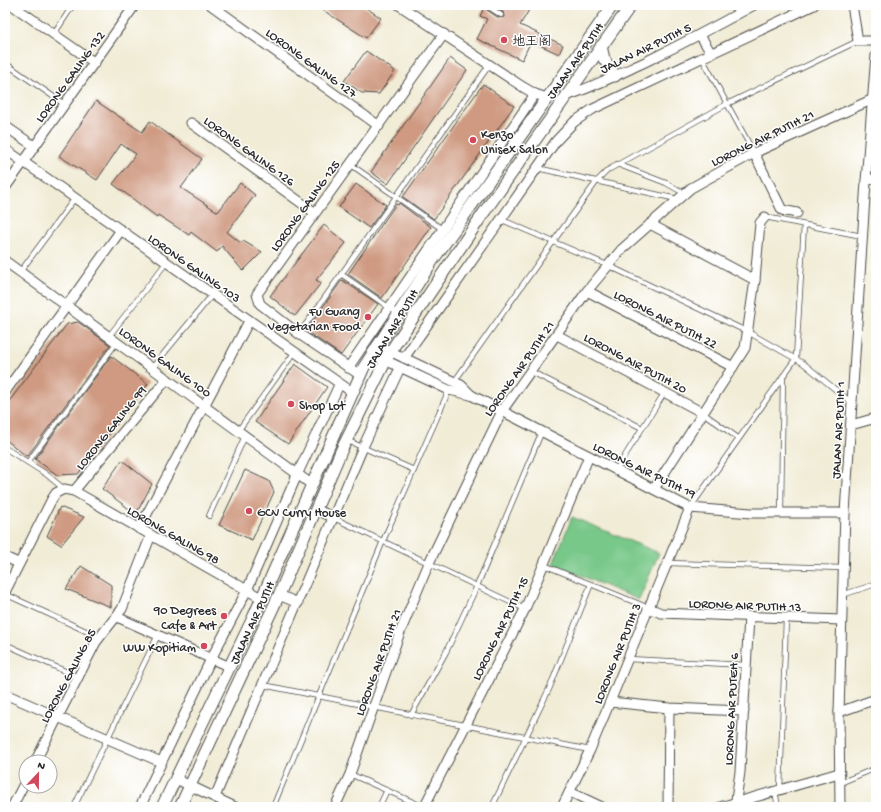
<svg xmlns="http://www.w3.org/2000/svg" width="881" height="812" viewBox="0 0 881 812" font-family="'Gochi Hand','LXGW WenKai TC',sans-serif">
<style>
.green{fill:#78c889;stroke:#527a5a}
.building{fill:#cf9a81}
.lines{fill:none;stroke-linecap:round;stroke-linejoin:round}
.service-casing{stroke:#494845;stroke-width:6}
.minor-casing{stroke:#494845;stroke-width:11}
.tertiary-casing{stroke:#494845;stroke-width:13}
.service{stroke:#fff;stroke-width:4.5}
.minor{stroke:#fff;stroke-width:9}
.tertiary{stroke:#fff;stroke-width:11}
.poi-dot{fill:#d1495b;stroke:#fff;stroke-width:1.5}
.labels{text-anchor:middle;stroke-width:3;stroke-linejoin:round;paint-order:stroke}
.poi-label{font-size:13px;fill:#2b2b2b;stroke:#fff;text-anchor:start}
.street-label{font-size:13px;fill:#2b2b2b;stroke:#fff}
</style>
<rect width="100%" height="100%" fill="#fff"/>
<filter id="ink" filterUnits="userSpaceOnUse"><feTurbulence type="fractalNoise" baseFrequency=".025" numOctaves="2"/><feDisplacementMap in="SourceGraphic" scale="8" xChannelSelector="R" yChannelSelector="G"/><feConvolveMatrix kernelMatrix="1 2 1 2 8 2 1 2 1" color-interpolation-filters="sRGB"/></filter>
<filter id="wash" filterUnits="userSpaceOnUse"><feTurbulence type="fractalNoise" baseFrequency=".012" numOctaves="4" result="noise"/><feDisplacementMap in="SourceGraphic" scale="16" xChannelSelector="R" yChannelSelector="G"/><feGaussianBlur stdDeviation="0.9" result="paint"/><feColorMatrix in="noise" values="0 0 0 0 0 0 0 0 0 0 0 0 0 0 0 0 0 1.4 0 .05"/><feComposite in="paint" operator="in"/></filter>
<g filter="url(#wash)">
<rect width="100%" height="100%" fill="#f1ecd6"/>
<path class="green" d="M 572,517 L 659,553 L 639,600 L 553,564 Z"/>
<g id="blocks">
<g class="building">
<path d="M 315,5 L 362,5 L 381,18 L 366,38 Z"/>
<path d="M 493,5 L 532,5 L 520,25 L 563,45 L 559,54 L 531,41 L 522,60 L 477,39 L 487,19 L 480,16 L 484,8 L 499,18 L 504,17 L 503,12 Z"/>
<path d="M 366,51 L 395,71 L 379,94 L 362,93 L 344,81 Z"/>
<path d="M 450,58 L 467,70 L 388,184 L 371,172 Z"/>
<path d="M 483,84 L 514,106 L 434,219 L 403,197 Z"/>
<path d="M 96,101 L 142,132 L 150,121 L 202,159 L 181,188 L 218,212 L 240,183 L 255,195 L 227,232 L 241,243 L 243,241 L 262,252 L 243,271 L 222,246 L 217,252 L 191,232 L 189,235 L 158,215 L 157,217 L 113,184 L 136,154 L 121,144 L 97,180 L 59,156 Z"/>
<path d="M 356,184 L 386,205 L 369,228 L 339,207 Z"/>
<path d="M 399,203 L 431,227 L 382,298 L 348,274 L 396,204 L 398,205 Z"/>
<path d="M 324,225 L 346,243 L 316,280 L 321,283 L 295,316 L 270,296 Z"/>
<path d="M 342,280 L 378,304 L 341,355 L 306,331 Z"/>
<path d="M 78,322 L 110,345 L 28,455 L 26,456 L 5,439 L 5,407 L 67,324 Z"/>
<path d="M 111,356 L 148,384 L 78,474 L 57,475 L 35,459 Z"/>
<path d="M 295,364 L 327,387 L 288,444 L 255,422 Z"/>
<path d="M 122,460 L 152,484 L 136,514 L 102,489 Z"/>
<path d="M 245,470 L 269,481 L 274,492 L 252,540 L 219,525 Z"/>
<path d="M 60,507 L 84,517 L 61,545 L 47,536 Z"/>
<path d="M 81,566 L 111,585 L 111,607 L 66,589 Z"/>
</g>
</g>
</g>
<g filter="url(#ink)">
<use href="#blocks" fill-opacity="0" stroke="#494845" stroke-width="1"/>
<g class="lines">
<g class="service-casing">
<g id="service">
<path d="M 125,5 L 130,12"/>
<path d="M 486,5 L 501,15"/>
<path d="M 54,34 L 73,5"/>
<path d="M 702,58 L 754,153"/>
<path d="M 5,63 L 64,104"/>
<path d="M 350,164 L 442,229"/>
<path d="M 617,164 L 666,183 L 684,193"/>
<path d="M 537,168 L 677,199"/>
<path d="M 765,217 L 862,236"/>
<path d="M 500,219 L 607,265 L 748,332 L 803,363 L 852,403"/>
<path d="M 20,272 L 75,198"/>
<path d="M 341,274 L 397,313"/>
<path d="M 299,334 L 490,64"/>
<path d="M 109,336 L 166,263"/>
<path d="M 152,368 L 212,295"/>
<path d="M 530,371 L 642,428"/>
<path d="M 454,382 L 553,242 L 597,181 L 608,170 L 727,104 L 858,41"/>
<path d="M 703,413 L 738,438"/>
<path d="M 238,431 L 294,353"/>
<path d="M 346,440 L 414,470"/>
<path d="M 5,448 L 46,474 L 64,489"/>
<path d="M 28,462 L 117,342"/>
<path d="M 616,470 L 665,392"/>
<path d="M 690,508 L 796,358 L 804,225"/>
<path d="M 781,513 L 783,376"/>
<path d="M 209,516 L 245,436"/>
<path d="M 334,518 L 525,609"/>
<path d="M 668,563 L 843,568"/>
<path d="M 544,565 L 649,608"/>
<path d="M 5,594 L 99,637"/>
<path d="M 842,595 L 876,584"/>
<path d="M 5,644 L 78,677"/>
<path d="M 628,659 L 746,665"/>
<path d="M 263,685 L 590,750"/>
<path d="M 411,715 L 446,652 L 477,586 L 542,431"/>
<path d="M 350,774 L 424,807"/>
<path d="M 840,783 L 876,768"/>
<path d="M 780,790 L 786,618"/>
<path d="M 775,791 L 778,807"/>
<path d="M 74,807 L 158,635"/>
<path d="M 273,807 L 383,541 L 449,390"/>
<path d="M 379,807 L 387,790"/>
<path d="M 492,807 L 550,687 L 591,584"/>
</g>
</g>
<g class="minor-casing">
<g id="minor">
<path d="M 12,5 L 95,63"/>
<path d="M 211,5 L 379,126"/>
<path d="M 399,5 L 523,87 L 535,94 L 547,98"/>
<path d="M 852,5 L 858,41 L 876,41"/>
<path d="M 700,35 L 711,53"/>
<path d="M 566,96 C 593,87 619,74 645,62 C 682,44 718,25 754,5"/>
<path d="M 191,123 L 314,212"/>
<path d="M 5,126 L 34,146"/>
<path d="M 5,149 L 352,392"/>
<path d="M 754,153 L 782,210 L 797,213"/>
<path d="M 866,181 L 876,178"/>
<path d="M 5,188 L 135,5"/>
<path d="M 650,224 L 755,280"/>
<path d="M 5,261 L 311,484"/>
<path d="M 587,291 L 733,367"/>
<path d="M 557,335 L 703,413"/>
<path d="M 377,345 L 461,385 L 471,395 L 690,508 L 751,513 L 845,513"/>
<path d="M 372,354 L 449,390 L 471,395"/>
<path d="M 404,358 L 556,141 L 574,122 L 593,109 L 814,5"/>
<path d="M 348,368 L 535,94"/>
<path d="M 360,375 L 299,334 L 260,304 L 257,294 L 444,34"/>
<path d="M 5,392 L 121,230"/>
<path d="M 851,425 L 876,418"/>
<path d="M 654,489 L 745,348 L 755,280 L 760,223 L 765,217"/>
<path d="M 74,491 L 167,379"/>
<path d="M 316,509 L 334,518"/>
<path d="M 139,529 L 249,321"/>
<path d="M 5,557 L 18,563"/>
<path d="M 5,592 L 52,499 L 56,493 L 64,489 L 74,491 L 261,598"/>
<path d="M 279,595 L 298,603"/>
<path d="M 649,608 L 661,613 L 841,620"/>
<path d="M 117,617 L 230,667"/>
<path d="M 5,694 L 161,762"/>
<path d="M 610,702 L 669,708 L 744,711"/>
<path d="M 839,712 L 876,699"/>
<path d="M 35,762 L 96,642 L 122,609 L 151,535"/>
<path d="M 176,779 L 235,807"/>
<path d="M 570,792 L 602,807"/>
<path d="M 215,797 L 363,447 L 400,368"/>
<path d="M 12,807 L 26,780"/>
<path d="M 140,807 L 211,659 L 247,590 L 297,475 L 339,385"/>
<path d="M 335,807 L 350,774 L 399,635 L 429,563 L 502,411 L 587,291 L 622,249 L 691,188 L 754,153 L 871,100"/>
<path d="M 424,807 L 525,609 L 589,456"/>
<path d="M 562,807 L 590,750 L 690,508"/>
<path d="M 668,807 L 669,708"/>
<path d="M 720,807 L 839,773"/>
<path d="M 735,807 L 740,772 L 749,617"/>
<path d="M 840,807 L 839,712 L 845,513 L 866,181 L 876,55"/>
</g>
</g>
<g class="tertiary-casing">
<g id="tertiary">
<path d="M 601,46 L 604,59 L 615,76"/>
<path d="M 162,807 L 253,618 L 364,367 L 433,260 L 613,5"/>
<path d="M 180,807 L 279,595 L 342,449 L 390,352 L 485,211 L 631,5"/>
</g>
</g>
<use href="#service" class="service"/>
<use href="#minor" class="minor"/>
<use href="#tertiary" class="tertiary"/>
</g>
</g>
<g class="poi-dot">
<circle cx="504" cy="40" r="4"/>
<circle cx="473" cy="140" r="4"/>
<circle cx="368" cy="317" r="4"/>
<circle cx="291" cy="404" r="4"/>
<circle cx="249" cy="511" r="4"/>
<circle cx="224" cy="616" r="4"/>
<circle cx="204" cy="646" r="4"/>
</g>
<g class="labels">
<g class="poi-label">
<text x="512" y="45">地王阁</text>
<text x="481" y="138">Kenzo<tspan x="481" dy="15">Unisex Salon</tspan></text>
<text x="360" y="315" text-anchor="end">Fu Guang<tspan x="360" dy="15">Vegetarian Food</tspan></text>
<text x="299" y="409">Shop Lot</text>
<text x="257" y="516">GCV Curry House</text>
<text x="216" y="614" text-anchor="end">90 Degrees<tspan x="216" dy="15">Cafe &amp; Art</tspan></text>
<text x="196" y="651" text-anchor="end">WW Kopitiam</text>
</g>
<g class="street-label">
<text transform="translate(645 47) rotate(-26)" y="5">JALAN AIR PUTIH 5</text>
<text transform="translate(574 60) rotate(-55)" y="5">JALAN AIR PUTIH</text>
<text transform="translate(312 62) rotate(36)" y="5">LORONG GALING 127</text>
<text transform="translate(69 76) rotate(-54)" y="5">LORONG GALING 132</text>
<text transform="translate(762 137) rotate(-26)" y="5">LORONG AIR PUTIH 21</text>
<text transform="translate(250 150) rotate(36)" y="5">LORONG GALING 126</text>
<text transform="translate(304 205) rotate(-54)" y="5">LORONG GALING 125</text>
<text transform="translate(195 267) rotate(35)" y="5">LORONG GALING 103</text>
<text transform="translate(666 318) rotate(27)" y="5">LORONG AIR PUTIH 22</text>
<text transform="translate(391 328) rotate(-59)" y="5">JALAN AIR PUTIH</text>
<text transform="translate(166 361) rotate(36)" y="5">LORONG GALING 100</text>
<text transform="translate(636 362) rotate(28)" y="5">LORONG AIR PUTIH 20</text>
<text transform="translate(518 368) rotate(-55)" y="5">LORONG AIR PUTIH 21</text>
<text transform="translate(110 427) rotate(-51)" y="5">LORONG GALING 99</text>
<text transform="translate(837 430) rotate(-87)" y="5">JALAN AIR PUTIH 1</text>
<text transform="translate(645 469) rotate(26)" y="5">LORONG AIR PUTIH 19</text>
<text transform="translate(174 534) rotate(30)" y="5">LORONG GALING 98</text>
<text transform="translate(745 604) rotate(2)" y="5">LORONG AIR PUTIH 13</text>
<text transform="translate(251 622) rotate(-65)" y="5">JALAN AIR PUTIH</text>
<text transform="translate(499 628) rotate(-64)" y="5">LORONG AIR PUTIH 15</text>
<text transform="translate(616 653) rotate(-68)" y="5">LORONG AIR PUTIH 3</text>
<text transform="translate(377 662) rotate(-70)" y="5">LORONG AIR PUTIH 21</text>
<text transform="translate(67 675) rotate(-62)" y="5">LORONG GALING 85</text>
<text transform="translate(730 709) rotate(-87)" y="5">LORONG AIR PUTEH 6</text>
</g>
</g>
<rect width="881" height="812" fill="none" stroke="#fff" stroke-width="20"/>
<g transform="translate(38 774) rotate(22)"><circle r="19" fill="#ffffff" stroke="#aaaaaa"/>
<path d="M0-3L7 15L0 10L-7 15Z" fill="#d1495b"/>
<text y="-6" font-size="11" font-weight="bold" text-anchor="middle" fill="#2b2b2b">N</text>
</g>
</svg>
